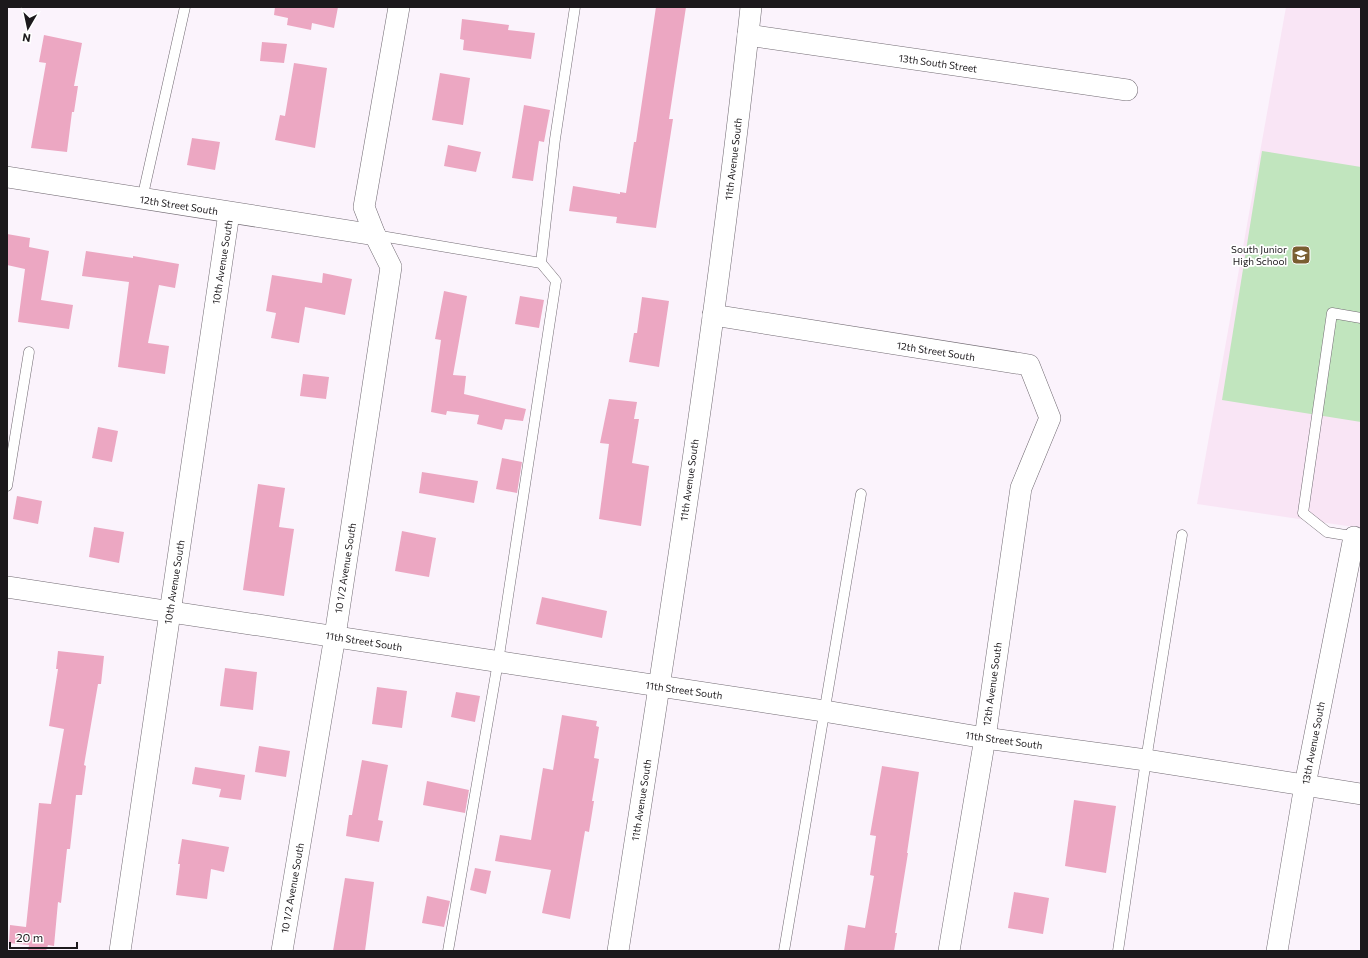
<svg xmlns="http://www.w3.org/2000/svg" width="1368" height="958" viewBox="0 0 1368 958" font-family="Commissioner,sans-serif">
<style>
.education{fill:#f9e5f5}
.green{fill:#c1e5be}
.building{fill:#eca7c2}
.lines{fill:none;stroke-linecap:round;stroke-linejoin:round}
.service-casing{stroke:#726b73;stroke-width:11}
.minor-casing{stroke:#726b73;stroke-width:22}
.service{stroke:#fff;stroke-width:10}
.minor{stroke:#fff;stroke-width:21}
.labels{text-anchor:middle;stroke-width:3.5;stroke-linejoin:round;paint-order:stroke}
.street-label{font-size:10px;fill:#1c191c;stroke:#fff}
.poi-label{font-size:10px;fill:#1c191c;stroke:#fff;text-anchor:end}
</style>
<rect width="100%" height="100%" fill="#fbf3fc"/>
<path class="education" d="M 1286,7 L 1361,7 L 1361,528 L 1197,504 Z"/>
<path class="green" d="M 1262,151 L 1361,167 L 1361,422 L 1222,400 Z"/>
<g class="building">
<path d="M 275,7 L 338,7 L 334,28 L 312,23 L 311,30 L 287,25 L 288,18 L 274,15 Z"/>
<path d="M 656,7 L 686,7 L 669,119 L 673,119 L 656,228 L 616,223 L 617,217 L 569,211 L 573,186 L 620,194 L 620,192 L 626,193 L 634,142 L 636,142 Z"/>
<path d="M 462,19 L 509,25 L 508,30 L 535,33 L 531,59 L 463,50 L 464,40 L 460,39 Z"/>
<path d="M 44,35 L 82,43 L 74,86 L 78,86 L 74,112 L 72,112 L 67,152 L 31,148 L 46,63 L 39,62 Z"/>
<path d="M 262,42 L 287,44 L 284,63 L 260,61 Z"/>
<path d="M 294,63 L 327,68 L 315,148 L 275,140 L 280,115 L 285,116 Z"/>
<path d="M 440,73 L 470,78 L 463,125 L 432,120 Z"/>
<path d="M 524,105 L 550,110 L 544,142 L 539,141 L 533,181 L 512,178 Z"/>
<path d="M 192,138 L 220,142 L 215,170 L 187,165 Z"/>
<path d="M 448,145 L 481,152 L 476,172 L 444,166 Z"/>
<path d="M 7,234 L 30,238 L 29,247 L 49,251 L 41,300 L 73,305 L 69,329 L 18,322 L 25,269 L 7,265 Z"/>
<path d="M 86,251 L 133,258 L 133,256 L 179,264 L 175,288 L 159,285 L 148,343 L 169,346 L 165,374 L 118,367 L 129,282 L 82,276 Z"/>
<path d="M 323,273 L 352,279 L 345,315 L 305,307 L 299,343 L 271,338 L 276,313 L 266,311 L 272,275 L 322,283 Z"/>
<path d="M 444,291 L 467,296 L 453,375 L 466,376 L 464,394 L 526,409 L 523,421 L 505,419 L 502,430 L 477,424 L 479,415 L 447,411 L 446,415 L 431,412 L 441,340 L 435,339 Z"/>
<path d="M 520,296 L 544,300 L 539,328 L 515,324 Z"/>
<path d="M 642,297 L 669,301 L 659,367 L 629,362 L 634,333 L 637,333 Z"/>
<path d="M 303,374 L 329,377 L 326,399 L 300,396 Z"/>
<path d="M 609,399 L 637,402 L 634,419 L 639,419 L 632,463 L 649,466 L 641,526 L 599,519 L 609,444 L 600,443 Z"/>
<path d="M 98,427 L 118,431 L 112,462 L 92,458 Z"/>
<path d="M 502,458 L 522,462 L 517,493 L 496,489 Z"/>
<path d="M 422,472 L 478,481 L 474,503 L 419,493 Z"/>
<path d="M 258,484 L 285,488 L 279,527 L 294,529 L 284,596 L 243,590 Z"/>
<path d="M 17,496 L 42,501 L 38,524 L 13,519 Z"/>
<path d="M 94,527 L 124,532 L 119,563 L 89,557 Z"/>
<path d="M 402,531 L 436,538 L 429,577 L 395,571 Z"/>
<path d="M 542,597 L 607,611 L 602,638 L 536,624 Z"/>
<path d="M 58,651 L 104,656 L 101,684 L 98,684 L 84,765 L 86,766 L 82,795 L 76,795 L 70,849 L 67,849 L 61,903 L 58,902 L 54,946 L 48,945 L 46,951 L 28,951 L 29,945 L 9,943 L 10,925 L 26,927 L 39,803 L 51,804 L 64,729 L 49,726 L 58,669 L 56,669 Z"/>
<path d="M 225,668 L 257,672 L 253,710 L 220,706 Z"/>
<path d="M 377,687 L 407,691 L 402,728 L 372,724 Z"/>
<path d="M 456,692 L 480,696 L 475,722 L 451,717 Z"/>
<path d="M 562,715 L 597,721 L 596,726 L 599,727 L 594,758 L 599,759 L 592,801 L 594,801 L 589,832 L 585,831 L 570,919 L 542,913 L 551,870 L 495,861 L 500,835 L 531,840 L 543,768 L 553,770 Z"/>
<path d="M 259,746 L 290,751 L 286,777 L 255,772 Z"/>
<path d="M 362,760 L 388,765 L 378,820 L 383,821 L 379,842 L 346,836 L 349,815 L 352,815 Z"/>
<path d="M 882,766 L 919,772 L 907,853 L 908,853 L 895,933 L 897,933 L 894,951 L 844,951 L 848,925 L 865,928 L 874,876 L 870,875 L 876,836 L 870,835 Z"/>
<path d="M 195,767 L 245,775 L 241,800 L 219,797 L 221,789 L 192,784 Z"/>
<path d="M 427,781 L 469,790 L 465,813 L 423,805 Z"/>
<path d="M 1074,800 L 1116,806 L 1106,873 L 1065,866 Z"/>
<path d="M 182,839 L 229,847 L 224,872 L 211,869 L 207,899 L 176,895 L 180,864 L 178,864 Z"/>
<path d="M 475,868 L 491,871 L 486,894 L 470,890 Z"/>
<path d="M 345,878 L 374,882 L 365,951 L 333,951 Z"/>
<path d="M 1014,892 L 1049,898 L 1043,934 L 1008,928 Z"/>
<path d="M 427,896 L 450,901 L 444,927 L 422,923 Z"/>
</g>
<g class="lines">
<g class="service-casing">
<g id="service">
<path d="M 142,199 L 185,7"/>
<path d="M 375,235 L 541,263 L 556,281 L 498,662 L 448,951"/>
<path d="M 541,263 L 555,139 L 575,7"/>
<path d="M 7,486 L 29,352"/>
<path d="M 1357,537 L 1327,532 L 1303,513 L 1332,313 L 1361,318"/>
<path d="M 784,951 L 861,494"/>
<path d="M 1118,951 L 1146,760 L 1182,535"/>
</g>
</g>
<g class="minor-casing">
<g id="minor">
<path d="M 748,35 L 1127,90"/>
<path d="M 7,177 L 375,235"/>
<path d="M 713,315 L 1029,365 L 1050,418 L 1021,488 L 985,738 L 949,951"/>
<path d="M 7,587 L 824,711 L 985,738 L 1146,760 L 1361,794"/>
<path d="M 120,951 L 229,213"/>
<path d="M 282,951 L 335,636 L 391,267 L 375,235 L 364,207 L 399,7"/>
<path d="M 618,951 C 667,637 717,323 751,7"/>
<path d="M 1277,951 L 1305,785 L 1354,537"/>
</g>
</g>
<use href="#service" class="service"/>
<use href="#minor" class="minor"/>
</g>
<defs>
<g id="school-square" transform="scale(1)"><rect x="-9" y="-9" width="18" height="18" rx="4" fill="#7a5e31" stroke="#fff"/><path d="M0-5L7-2L0 1L-7-2ZM-4 1L0 2.5L4 1V4Q0 6-4 4Z" fill="#fff"/></g>
</defs>
<g fill-rule="evenodd">
<use href="#school-square" x="1301" y="255"/>
</g>
<g class="labels">
<g class="street-label">
<text transform="translate(938 63) rotate(8)" y="4">13th South Street</text>
<text transform="translate(733 159) rotate(-83)" y="4">11th Avenue South</text>
<text transform="translate(179 205) rotate(9)" y="4">12th Street South</text>
<text transform="translate(222 262) rotate(-81)" y="4">10th Avenue South</text>
<text transform="translate(936 351) rotate(9)" y="4">12th Street South</text>
<text transform="translate(689 480) rotate(-82)" y="4">11th Avenue South</text>
<text transform="translate(345 568) rotate(-81)" y="4">10 1/2 Avenue South</text>
<text transform="translate(174 582) rotate(-81)" y="4">10th Avenue South</text>
<text transform="translate(364 641) rotate(9)" y="4">11th Street South</text>
<text transform="translate(992 684) rotate(-82)" y="4">12th Avenue South</text>
<text transform="translate(684 690) rotate(8)" y="4">11th Street South</text>
<text transform="translate(1004 740) rotate(8)" y="4">11th Street South</text>
<text transform="translate(1313 743) rotate(-79)" y="4">13th Avenue South</text>
<text transform="translate(641 800) rotate(-81)" y="4">11th Avenue South</text>
<text transform="translate(292 888) rotate(-80)" y="4">10 1/2 Avenue South</text>
</g>
<g class="poi-label">
<text x="1287" y="253">South Junior<tspan x="1287" dy="12">High School</tspan></text>
</g>
</g>
<rect width="1368" height="958" fill="none" stroke="#1c191c" stroke-width="16"/>
<g transform="translate(28 28) rotate(189)" stroke="#ffffff" stroke-width="3" paint-order="stroke">
<path d="M0-3L7 15L0 10L-7 15Z" fill="#1c191c"/>
<text y="-6" font-size="11" font-weight="bold" text-anchor="middle" fill="#1c191c">N</text>
</g>
<path d="M10 942v6h67v-6" fill="none" stroke="#1c191c" stroke-width="2"/>
<text x="16" y="942" font-size="12" fill="#1c191c" stroke="#ffffff" stroke-width="3" paint-order="stroke">20 m</text>
</svg>
